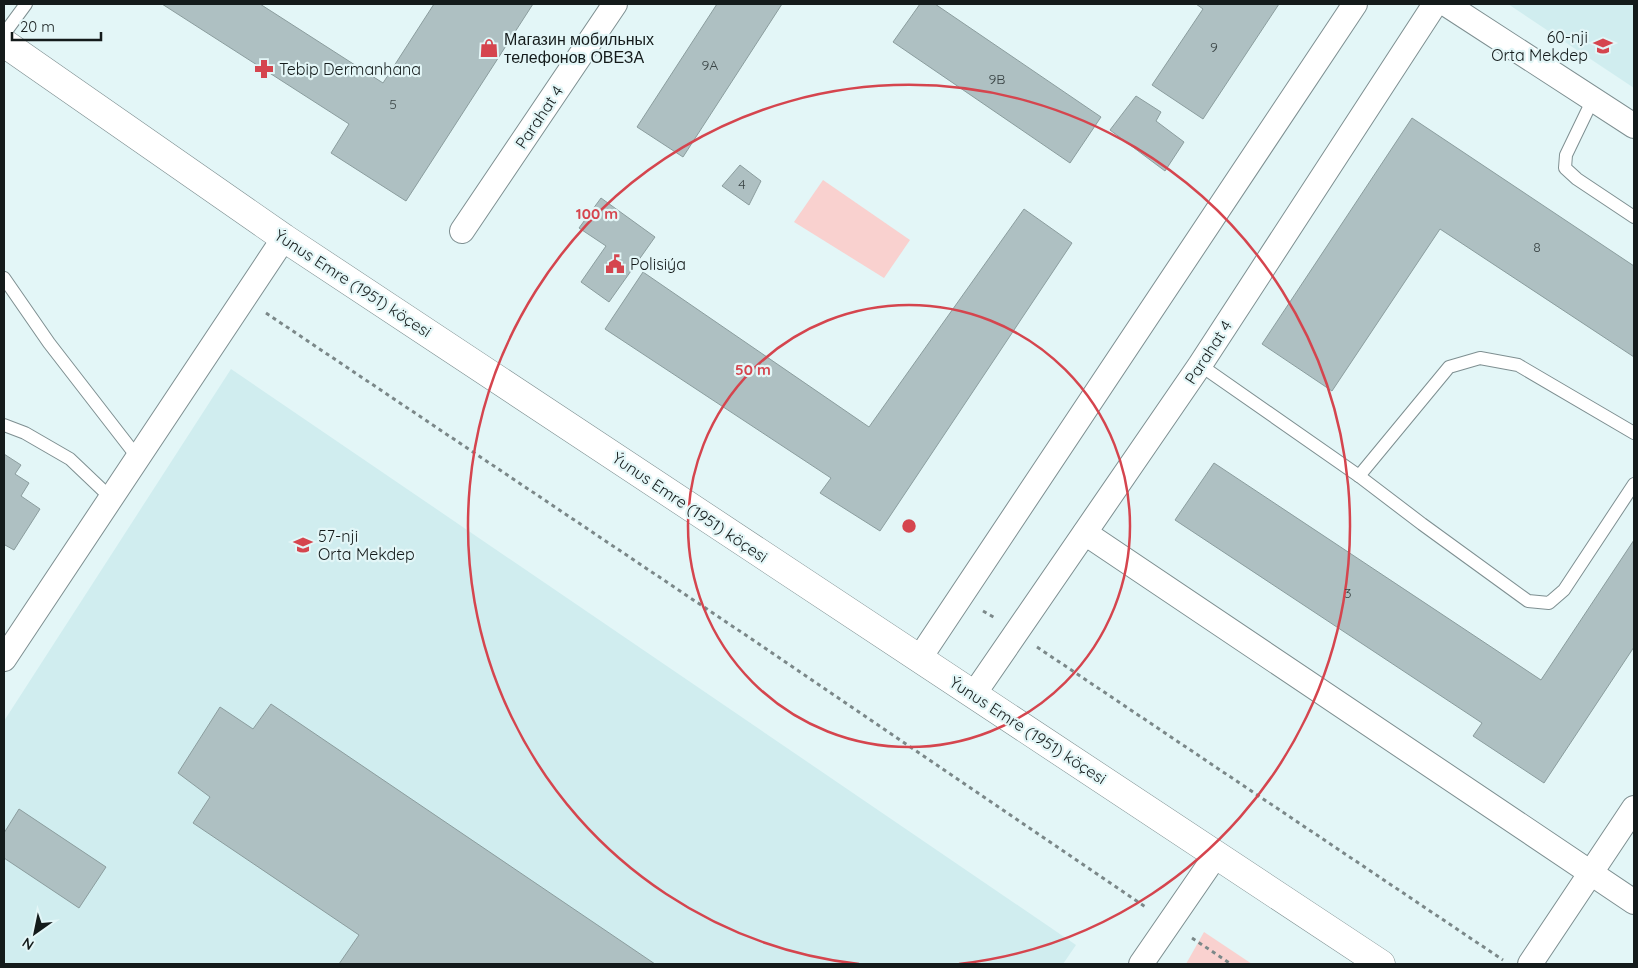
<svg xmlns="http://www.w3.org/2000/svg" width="1638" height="968" viewBox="0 0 1638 968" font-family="Quicksand,sans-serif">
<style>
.built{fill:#d0edef}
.green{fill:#f9d1cf}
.building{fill:#aec0c2;stroke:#8b9d9e}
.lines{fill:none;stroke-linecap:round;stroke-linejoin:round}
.lane-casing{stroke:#7e8f91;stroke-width:14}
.street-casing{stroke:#7e8f91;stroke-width:26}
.secondary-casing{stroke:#7e8f91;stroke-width:29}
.path{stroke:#7b8889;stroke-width:3;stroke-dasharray:4 4;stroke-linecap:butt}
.lane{stroke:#fff;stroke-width:12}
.street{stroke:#fff;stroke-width:24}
.secondary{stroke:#fff;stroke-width:28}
.ring{fill:none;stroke:#d5454e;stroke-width:2.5}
.labels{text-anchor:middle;stroke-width:4.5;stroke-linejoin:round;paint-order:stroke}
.number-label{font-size:14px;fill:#3a4445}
.poi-label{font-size:16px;fill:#141b1b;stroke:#e3f6f7;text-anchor:start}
.street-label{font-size:16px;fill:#141b1b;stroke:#e3f6f7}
.centre{fill:#d5454e;stroke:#e3f6f7;stroke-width:2.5}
.ring-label{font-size:15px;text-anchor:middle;font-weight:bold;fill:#d5454e;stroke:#e3f6f7;stroke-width:4.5;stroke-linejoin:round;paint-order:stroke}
</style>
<rect width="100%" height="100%" fill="#e3f6f7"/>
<g class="built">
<path d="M 1508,4 L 1634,4 L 1634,88 Z"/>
<path d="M 231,369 L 1076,945 L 1063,964 L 4,964 L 4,721 Z"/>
</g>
<g class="green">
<path d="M 823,180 L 910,240 L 884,278 L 794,222 Z"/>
<path d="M 1204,932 L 1252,964 L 1186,964 Z"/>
</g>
<g class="building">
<path d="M 162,4 L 260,4 L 383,83 L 434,4 L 533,4 L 406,201 L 331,153 L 349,124 Z"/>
<path d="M 717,4 L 782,4 L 683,157 L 637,127 Z"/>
<path d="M 920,4 L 935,4 L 1101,117 L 1070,163 L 893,42 Z"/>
<path d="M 1196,4 L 1279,4 L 1203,119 L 1152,85 L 1203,9 Z"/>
<path d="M 1136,96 L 1161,112 L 1156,121 L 1184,142 L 1165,171 L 1110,130 Z"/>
<path d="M 1412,118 L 1634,266 L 1634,357 L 1440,229 L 1332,391 L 1262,344 Z"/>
<path d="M 740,165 L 761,181 L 749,205 L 722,186 Z"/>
<path d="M 601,198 L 655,237 L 609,302 L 581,282 L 606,246 L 579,228 Z"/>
<path d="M 1024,209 L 1072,243 L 880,531 L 820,493 L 831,478 L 605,329 L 643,272 L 869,427 Z"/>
<path d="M 4,454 L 21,465 L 15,474 L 29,483 L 21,496 L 40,509 L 14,550 L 5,545 L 4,547 Z"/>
<path d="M 1214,463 L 1541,680 L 1634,540 L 1634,647 L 1544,783 L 1473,736 L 1482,723 L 1175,520 Z"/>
<path d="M 271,704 L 655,964 L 339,964 L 359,935 L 193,823 L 210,797 L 178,773 L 220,707 L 253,729 Z"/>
<path d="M 19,809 L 106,867 L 79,908 L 4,858 L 4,833 Z"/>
</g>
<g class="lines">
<g class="lane-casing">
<g id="lane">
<path d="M 4,34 L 26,4"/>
<path d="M 1593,99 L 1566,155 L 1565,168 L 1577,179 L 1634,217"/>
<path d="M 4,278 L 49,343 L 138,458"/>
<path d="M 1200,365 L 1359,476 L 1422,524 L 1528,601 L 1549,603 L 1564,590 L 1634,484"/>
<path d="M 4,425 L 25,433 L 70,459 L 111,498"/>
<path d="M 1359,476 L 1449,367 L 1480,358 L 1518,365 L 1634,433"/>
</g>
</g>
<g class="street-casing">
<g id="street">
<path d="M 1446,4 L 1634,126"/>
<path d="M 462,231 L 615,4"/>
<path d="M 1085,533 L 1634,902"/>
<path d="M 4,659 L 284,238"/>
<path d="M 919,659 L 1355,4"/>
<path d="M 974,694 L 1200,365 L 1435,4"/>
<path d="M 1141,964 L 1216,855"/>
<path d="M 1530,964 L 1634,808"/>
</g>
</g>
<g class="secondary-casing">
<path id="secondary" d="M 4,43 L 284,238 L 1381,964"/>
</g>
<g class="path">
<path d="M 266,313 L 756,642 L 1147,908"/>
<path d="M 983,611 L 995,618"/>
<path d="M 1037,647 L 1503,960"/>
<path d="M 1192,938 L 1231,964"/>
</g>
<use href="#lane" class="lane"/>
<use href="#street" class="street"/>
<use href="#secondary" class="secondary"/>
</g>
<g class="ring">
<circle cx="909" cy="526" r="221"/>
<path d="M859 964A441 441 0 1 1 959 964"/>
</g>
<defs>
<g id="school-bare" transform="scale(1.5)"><path d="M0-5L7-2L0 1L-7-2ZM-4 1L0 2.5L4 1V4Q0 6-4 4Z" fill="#d5454e" stroke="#e3f6f7" stroke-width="2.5" paint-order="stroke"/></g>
<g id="shop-bare" transform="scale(1.5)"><path d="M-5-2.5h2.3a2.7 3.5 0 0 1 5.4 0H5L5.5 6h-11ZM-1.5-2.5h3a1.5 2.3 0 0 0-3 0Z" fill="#d5454e" stroke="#e3f6f7" stroke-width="2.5" paint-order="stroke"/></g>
<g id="pharmacy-bare" transform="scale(1.5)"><path d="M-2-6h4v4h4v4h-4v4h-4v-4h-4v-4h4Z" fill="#d5454e" stroke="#e3f6f7" stroke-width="2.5" paint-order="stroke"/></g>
<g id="civic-bare" transform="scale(1.5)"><path d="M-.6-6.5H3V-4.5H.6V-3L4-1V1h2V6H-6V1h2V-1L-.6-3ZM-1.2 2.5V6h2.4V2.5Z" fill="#d5454e" stroke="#e3f6f7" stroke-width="2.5" paint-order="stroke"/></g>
</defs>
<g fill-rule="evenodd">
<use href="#school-bare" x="1603" y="46"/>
<use href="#shop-bare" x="489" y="48"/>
<use href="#pharmacy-bare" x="264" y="69"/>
<use href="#civic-bare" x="615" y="264"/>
<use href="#school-bare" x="303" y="545"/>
</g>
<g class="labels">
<g class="number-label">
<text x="1214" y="52">9</text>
<text x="710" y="70">9A</text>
<text x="997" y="84">9B</text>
<text x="393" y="109">5</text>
<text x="742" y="189">4</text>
<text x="1537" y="252">8</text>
<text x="1348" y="598">3</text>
</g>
<g class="poi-label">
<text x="1588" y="43" text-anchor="end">60-nji<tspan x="1588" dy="18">Orta Mekdep</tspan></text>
<text x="504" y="45">Магазин мобильных<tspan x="504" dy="18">телефонов ОВЕЗА</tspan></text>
<text x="279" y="75">Tebip Dermanhana</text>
<text x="630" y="270">Polisiýa</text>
<text x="318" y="542">57-nji<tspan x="318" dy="18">Orta Mekdep</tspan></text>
</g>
<g class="street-label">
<text transform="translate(539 117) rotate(-56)" y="6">Parahat 4</text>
<text transform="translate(353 283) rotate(33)" y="6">Ýunus Emre (1951) köçesi</text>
<text transform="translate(1208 352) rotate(-57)" y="6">Parahat 4</text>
<text transform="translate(690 507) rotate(34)" y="6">Ýunus Emre (1951) köçesi</text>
<text transform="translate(1028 730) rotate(33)" y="6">Ýunus Emre (1951) köçesi</text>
</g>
</g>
<circle cx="909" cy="526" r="8" class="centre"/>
<g class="ring-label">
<text x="597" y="219">100 m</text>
<text x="753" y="375">50 m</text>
</g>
<rect width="1638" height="968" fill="none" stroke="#141b1b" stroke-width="10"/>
<g transform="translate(35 933) rotate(213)" stroke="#e3f6f7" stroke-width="4" paint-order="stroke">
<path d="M0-4L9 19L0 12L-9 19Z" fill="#141b1b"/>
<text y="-8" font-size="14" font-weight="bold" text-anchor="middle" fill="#141b1b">N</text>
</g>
<path d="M12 32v8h89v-8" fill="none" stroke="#141b1b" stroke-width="2.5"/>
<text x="20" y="32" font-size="15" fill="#141b1b" stroke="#e3f6f7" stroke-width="4" paint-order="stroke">20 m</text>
</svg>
